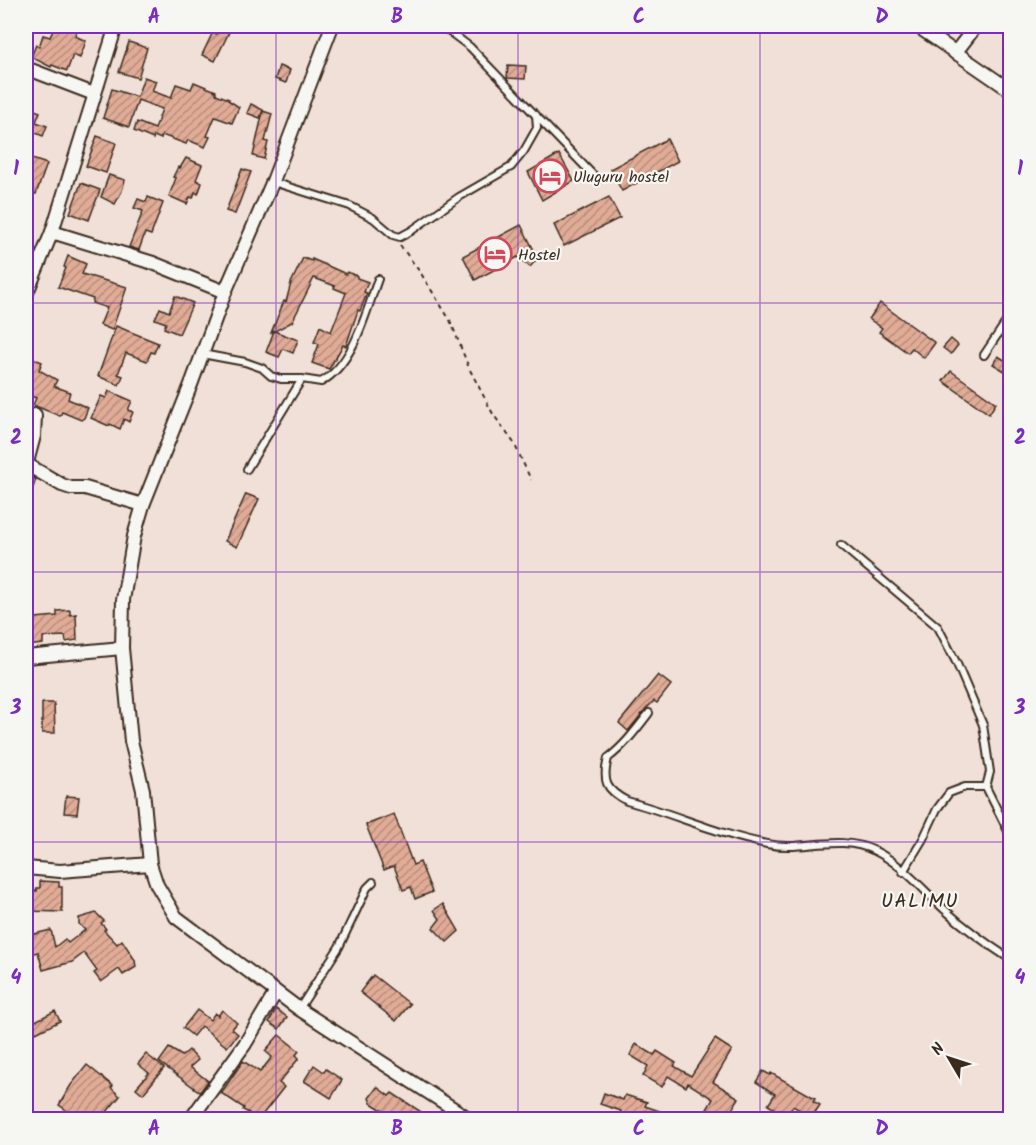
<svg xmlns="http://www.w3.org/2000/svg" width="1036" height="1145" viewBox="0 0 1036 1145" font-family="Kalam,sans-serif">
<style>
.building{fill:url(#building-hatch);stroke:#3b2a1e;stroke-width:1.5}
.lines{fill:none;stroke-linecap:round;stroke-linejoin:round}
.service-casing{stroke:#3b2a1e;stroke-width:10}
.minor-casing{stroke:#3b2a1e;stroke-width:16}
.path{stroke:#3b2a1e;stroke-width:2;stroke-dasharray:4.5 4.5;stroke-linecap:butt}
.service{stroke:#f6f6f2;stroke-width:6}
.minor{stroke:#f6f6f2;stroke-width:12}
.grid{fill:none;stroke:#7b2cbf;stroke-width:1.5;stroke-opacity:0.55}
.labels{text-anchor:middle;stroke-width:4.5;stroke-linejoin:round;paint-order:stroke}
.poi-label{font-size:16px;fill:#3b2a1e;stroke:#f6f6f2;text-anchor:start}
.quarter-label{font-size:20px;letter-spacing:1.5px;fill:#3b2a1e;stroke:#f6f6f2}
.neatline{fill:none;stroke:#7b2cbf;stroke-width:2}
.grid-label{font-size:20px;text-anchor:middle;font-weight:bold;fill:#7b2cbf}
</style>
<defs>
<pattern id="building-hatch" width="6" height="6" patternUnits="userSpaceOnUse" patternTransform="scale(1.5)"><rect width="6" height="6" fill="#e1ac97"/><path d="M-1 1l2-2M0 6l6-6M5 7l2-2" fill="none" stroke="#b88c7b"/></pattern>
</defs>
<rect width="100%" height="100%" fill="#f0e0d7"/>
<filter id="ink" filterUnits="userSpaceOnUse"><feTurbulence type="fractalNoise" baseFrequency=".0167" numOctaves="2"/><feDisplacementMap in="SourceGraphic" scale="12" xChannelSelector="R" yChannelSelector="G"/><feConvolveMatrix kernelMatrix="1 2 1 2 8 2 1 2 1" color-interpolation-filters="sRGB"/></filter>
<g filter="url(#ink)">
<g class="building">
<path d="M 55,26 L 65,26 L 77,30 L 75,36 L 86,41 L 80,58 L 73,55 L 67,71 L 52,65 L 51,67 L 31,57 L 36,45 L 39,47 L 43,35 L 50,37 Z"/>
<path d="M 221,26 L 230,30 L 215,61 L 202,55 L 213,32 L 216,34 Z"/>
<path d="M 129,42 L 147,48 L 138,78 L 119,72 Z"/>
<path d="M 508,65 L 526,66 L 525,79 L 507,78 Z"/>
<path d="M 279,66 L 290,70 L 286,83 L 275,79 Z"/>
<path d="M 144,77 L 156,81 L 152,91 L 171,98 L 176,84 L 191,89 L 194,82 L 216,91 L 216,94 L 229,99 L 228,100 L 239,107 L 232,123 L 215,117 L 207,136 L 210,137 L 205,147 L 188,140 L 186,144 L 162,135 L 161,139 L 154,136 L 153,139 L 134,131 L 137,122 L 155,129 L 162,109 L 138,100 L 129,127 L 103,118 L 112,89 L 137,97 Z"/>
<path d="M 251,104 L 263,110 L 260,118 L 247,113 Z"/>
<path d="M 26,107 L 40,112 L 36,122 L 47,126 L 43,136 L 26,129 Z"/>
<path d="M 263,111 L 272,114 L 265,141 L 268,142 L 264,159 L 253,156 Z"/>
<path d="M 97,136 L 116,143 L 106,173 L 86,166 Z"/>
<path d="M 667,139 L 678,161 L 622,191 L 610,169 Z"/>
<path d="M 559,154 L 574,181 L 542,200 L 528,172 Z"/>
<path d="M 26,157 L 47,164 L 36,194 L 26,191 Z"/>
<path d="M 186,158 L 202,165 L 196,180 L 202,183 L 198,194 L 195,192 L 193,198 L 190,197 L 187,204 L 169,196 L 176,178 L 173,177 L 178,167 L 180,168 Z"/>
<path d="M 242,169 L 251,172 L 235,214 L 226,211 Z"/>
<path d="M 109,175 L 125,180 L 122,191 L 115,204 L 101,197 Z"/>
<path d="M 81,183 L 100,190 L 89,220 L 70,213 Z"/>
<path d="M 148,197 L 163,203 L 151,235 L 145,233 L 139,250 L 129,247 L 143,211 L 134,208 L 138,199 L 146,202 Z"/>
<path d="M 609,197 L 620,218 L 564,246 L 554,225 Z"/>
<path d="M 521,225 L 538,258 L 530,267 L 518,257 L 475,280 L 463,256 Z"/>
<path d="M 68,256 L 86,264 L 82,274 L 127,287 L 112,330 L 100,325 L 107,308 L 92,303 L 93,299 L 58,287 L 66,268 L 64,267 Z"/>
<path d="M 303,258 L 312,261 L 312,259 L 346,274 L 347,272 L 357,276 L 357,278 L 368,282 L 364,292 L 367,293 L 360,311 L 358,310 L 346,346 L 343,345 L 329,369 L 312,363 L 319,344 L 314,342 L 320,326 L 331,332 L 346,293 L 334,288 L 335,286 L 314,278 L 292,322 L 271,333 L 284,301 L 286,302 L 291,283 Z"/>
<path d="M 175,296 L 193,303 L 179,334 L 164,328 L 166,323 L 155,319 L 160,308 L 169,312 Z"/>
<path d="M 880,303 L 935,343 L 924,358 L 912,348 L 908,353 L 879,332 L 882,328 L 869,319 Z"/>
<path d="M 116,326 L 158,343 L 154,353 L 151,352 L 147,361 L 126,353 L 118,374 L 123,376 L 119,385 L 98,376 Z"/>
<path d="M 274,331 L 298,340 L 293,353 L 283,349 L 279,357 L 266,352 Z"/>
<path d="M 951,339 L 958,345 L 951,354 L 943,348 Z"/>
<path d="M 26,356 L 42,362 L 39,370 L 57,380 L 54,386 L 70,392 L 68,399 L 88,408 L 84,418 L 81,420 L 62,412 L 60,416 L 33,405 L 36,398 L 26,394 Z"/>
<path d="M 998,356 L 1011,364 L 1011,375 L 993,364 Z"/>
<path d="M 951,371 L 996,403 L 989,414 L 943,381 Z"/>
<path d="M 109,391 L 132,401 L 128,410 L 133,412 L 129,422 L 124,419 L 120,429 L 110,424 L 109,426 L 91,418 L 101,396 L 106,398 Z"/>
<path d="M 28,475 L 36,479 L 27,505 L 26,481 Z"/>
<path d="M 246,494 L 259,499 L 237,547 L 225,541 Z"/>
<path d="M 26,606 L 34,606 L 35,618 L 57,616 L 57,611 L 70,610 L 70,615 L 76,614 L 77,640 L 66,642 L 65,636 L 43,637 L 43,644 L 26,646 Z"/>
<path d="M 658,675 L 671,685 L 657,703 L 654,701 L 645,710 L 628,731 L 619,723 Z"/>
<path d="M 42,703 L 54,703 L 55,733 L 42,733 Z"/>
<path d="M 66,796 L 79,797 L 77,814 L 64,813 Z"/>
<path d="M 394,814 L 413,865 L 420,862 L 432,892 L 415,899 L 411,887 L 403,890 L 394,866 L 384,870 L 366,825 Z"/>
<path d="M 40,881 L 59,882 L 59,887 L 62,887 L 62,912 L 26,911 L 26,891 L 37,891 L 37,888 L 40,888 Z"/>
<path d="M 443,904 L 459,931 L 447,942 L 433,928 L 440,919 L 434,910 Z"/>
<path d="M 96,913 L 104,921 L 101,923 L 106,929 L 104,930 L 117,944 L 122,940 L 135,960 L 136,967 L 123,975 L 119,969 L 101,982 L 94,973 L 97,971 L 84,953 L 72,962 L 43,970 L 38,952 L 27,955 L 26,946 L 28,945 L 26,936 L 51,930 L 55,947 L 65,939 L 68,943 L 85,930 L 79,924 L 79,918 Z"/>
<path d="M 373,975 L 410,1004 L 396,1021 L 360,992 Z"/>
<path d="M 276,1009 L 287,1017 L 279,1029 L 269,1022 Z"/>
<path d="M 197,1010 L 210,1020 L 215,1013 L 218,1016 L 222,1010 L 237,1023 L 232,1029 L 238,1034 L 227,1047 L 201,1026 L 193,1036 L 183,1028 Z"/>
<path d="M 55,1011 L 60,1021 L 36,1033 L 31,1023 Z"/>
<path d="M 279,1035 L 299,1051 L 296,1055 L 299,1058 L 279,1083 L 284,1087 L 259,1119 L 244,1119 L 249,1113 L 243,1110 L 244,1108 L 221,1093 L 243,1061 L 260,1072 L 272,1057 L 265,1051 Z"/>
<path d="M 715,1039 L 732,1050 L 713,1082 L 739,1098 L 726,1119 L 721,1119 L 706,1111 L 713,1099 L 688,1083 L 686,1087 L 668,1076 L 662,1087 L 643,1076 L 648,1066 L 630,1055 L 636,1044 L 654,1055 L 657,1051 L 676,1063 L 674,1066 L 691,1076 Z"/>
<path d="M 169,1048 L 182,1056 L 189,1050 L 198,1060 L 190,1067 L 208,1081 L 200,1092 L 159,1062 Z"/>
<path d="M 146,1054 L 164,1068 L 143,1094 L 136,1088 L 149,1073 L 138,1064 Z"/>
<path d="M 87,1065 L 113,1086 L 111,1088 L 120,1096 L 101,1119 L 72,1119 L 75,1116 L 59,1105 L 71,1085 Z"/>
<path d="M 314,1065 L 324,1072 L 326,1069 L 342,1080 L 331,1098 L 304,1081 Z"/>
<path d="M 763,1071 L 770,1075 L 771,1073 L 815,1098 L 813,1101 L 820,1105 L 812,1117 L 793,1106 L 787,1116 L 768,1105 L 775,1094 L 756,1082 Z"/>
<path d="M 377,1087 L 389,1096 L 392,1093 L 432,1119 L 396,1119 L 371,1103 L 369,1098 Z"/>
<path d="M 604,1093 L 623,1100 L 625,1095 L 647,1102 L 645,1106 L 680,1118 L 679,1119 L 618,1119 L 621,1111 L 600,1104 Z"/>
</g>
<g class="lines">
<g class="service-casing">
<g id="service">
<path d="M 442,26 L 470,47 L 598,180"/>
<path d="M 273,182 L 350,206 L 373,218 L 393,235 L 400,237 L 411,231 L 459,197 L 511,167 L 524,151 L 537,128 L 536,115"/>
<path d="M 202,354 L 245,362 L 262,368 L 271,376 L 281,379 L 302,379 L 321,382 C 354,364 366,312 378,279"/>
<path d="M 984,355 L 1010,316"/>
<path d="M 247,469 L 302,379"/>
<path d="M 841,545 L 938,627 L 957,664 L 983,725 L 990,772 L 986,787 L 965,787 L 949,793 L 937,809 L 923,839 L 903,872"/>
<path d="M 649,713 C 636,730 624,746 608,758 C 602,782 606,790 627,801 C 675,814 719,835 767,844 C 803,852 838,833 875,851 C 902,864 923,890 945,910 C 965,928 987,944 1010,959"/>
<path d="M 986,787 L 1010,835"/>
<path d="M 299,1009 L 339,947 L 367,888 L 373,882"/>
</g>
</g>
<g class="minor-casing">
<g id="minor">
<path d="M 332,26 L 273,181 L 225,292 L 192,382 L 143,505 L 134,536 L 123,600 L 122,648 L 131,741 L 143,790 L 150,864 L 157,885 L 176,917 L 299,1009 L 471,1120"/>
<path d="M 917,26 L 1010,90"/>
<path d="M 955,53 L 976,26"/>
<path d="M 26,68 L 94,94"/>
<path d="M 52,232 L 153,263 L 225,292"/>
<path d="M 26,295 L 52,232 L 116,26"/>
<path d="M 26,464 L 62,485 L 71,488 L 85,488 L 143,505"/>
<path d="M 26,466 L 34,436 L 35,415"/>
<path d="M 26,657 L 122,648"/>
<path d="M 26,868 L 60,871 L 150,864"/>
<path d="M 190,1120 L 245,1044 L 276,992"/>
</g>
</g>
<path class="path" d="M 400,245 L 420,272 L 450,320 L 469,368 L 493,414 L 514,443 L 531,480"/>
<use href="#service" class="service"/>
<use href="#minor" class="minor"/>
</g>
</g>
<path class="grid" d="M 276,26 L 276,1120M 518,26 L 518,1120M 760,26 L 760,1120M 26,303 L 1010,303M 26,572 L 1010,572M 26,842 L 1010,842"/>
<defs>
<g id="hotel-ring" transform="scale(1.725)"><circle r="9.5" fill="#f6f6f2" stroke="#d1495b" stroke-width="1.5"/><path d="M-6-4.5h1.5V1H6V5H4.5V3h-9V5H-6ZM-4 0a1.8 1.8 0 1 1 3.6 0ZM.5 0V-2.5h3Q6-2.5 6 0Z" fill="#d1495b"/></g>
</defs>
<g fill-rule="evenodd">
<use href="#hotel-ring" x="550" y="176"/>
<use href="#hotel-ring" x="495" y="254"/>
</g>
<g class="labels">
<g class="poi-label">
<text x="573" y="182">Uluguru hostel</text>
<text x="518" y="260">Hostel</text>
</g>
<g class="quarter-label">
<text x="920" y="907">UALIMU</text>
</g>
</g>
<rect width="1036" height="1145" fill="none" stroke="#f6f6f2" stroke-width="66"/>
<g transform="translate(949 1058) rotate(309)" stroke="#f6f6f2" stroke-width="4.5" paint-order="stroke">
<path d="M0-4.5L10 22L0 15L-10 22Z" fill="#3b2a1e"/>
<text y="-9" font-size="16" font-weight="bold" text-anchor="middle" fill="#3b2a1e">N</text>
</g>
<rect x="33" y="33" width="970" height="1079" class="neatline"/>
<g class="grid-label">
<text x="154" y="23">A</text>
<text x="397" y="23">B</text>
<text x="639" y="23">C</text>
<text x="882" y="23">D</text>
<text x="16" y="175">1</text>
<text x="1020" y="175">1</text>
<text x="16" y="444">2</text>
<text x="1020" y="444">2</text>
<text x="16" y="714">3</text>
<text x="1020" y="714">3</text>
<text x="16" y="984">4</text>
<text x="1020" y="984">4</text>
<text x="154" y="1135">A</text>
<text x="397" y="1135">B</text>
<text x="639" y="1135">C</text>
<text x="882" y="1135">D</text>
</g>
</svg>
